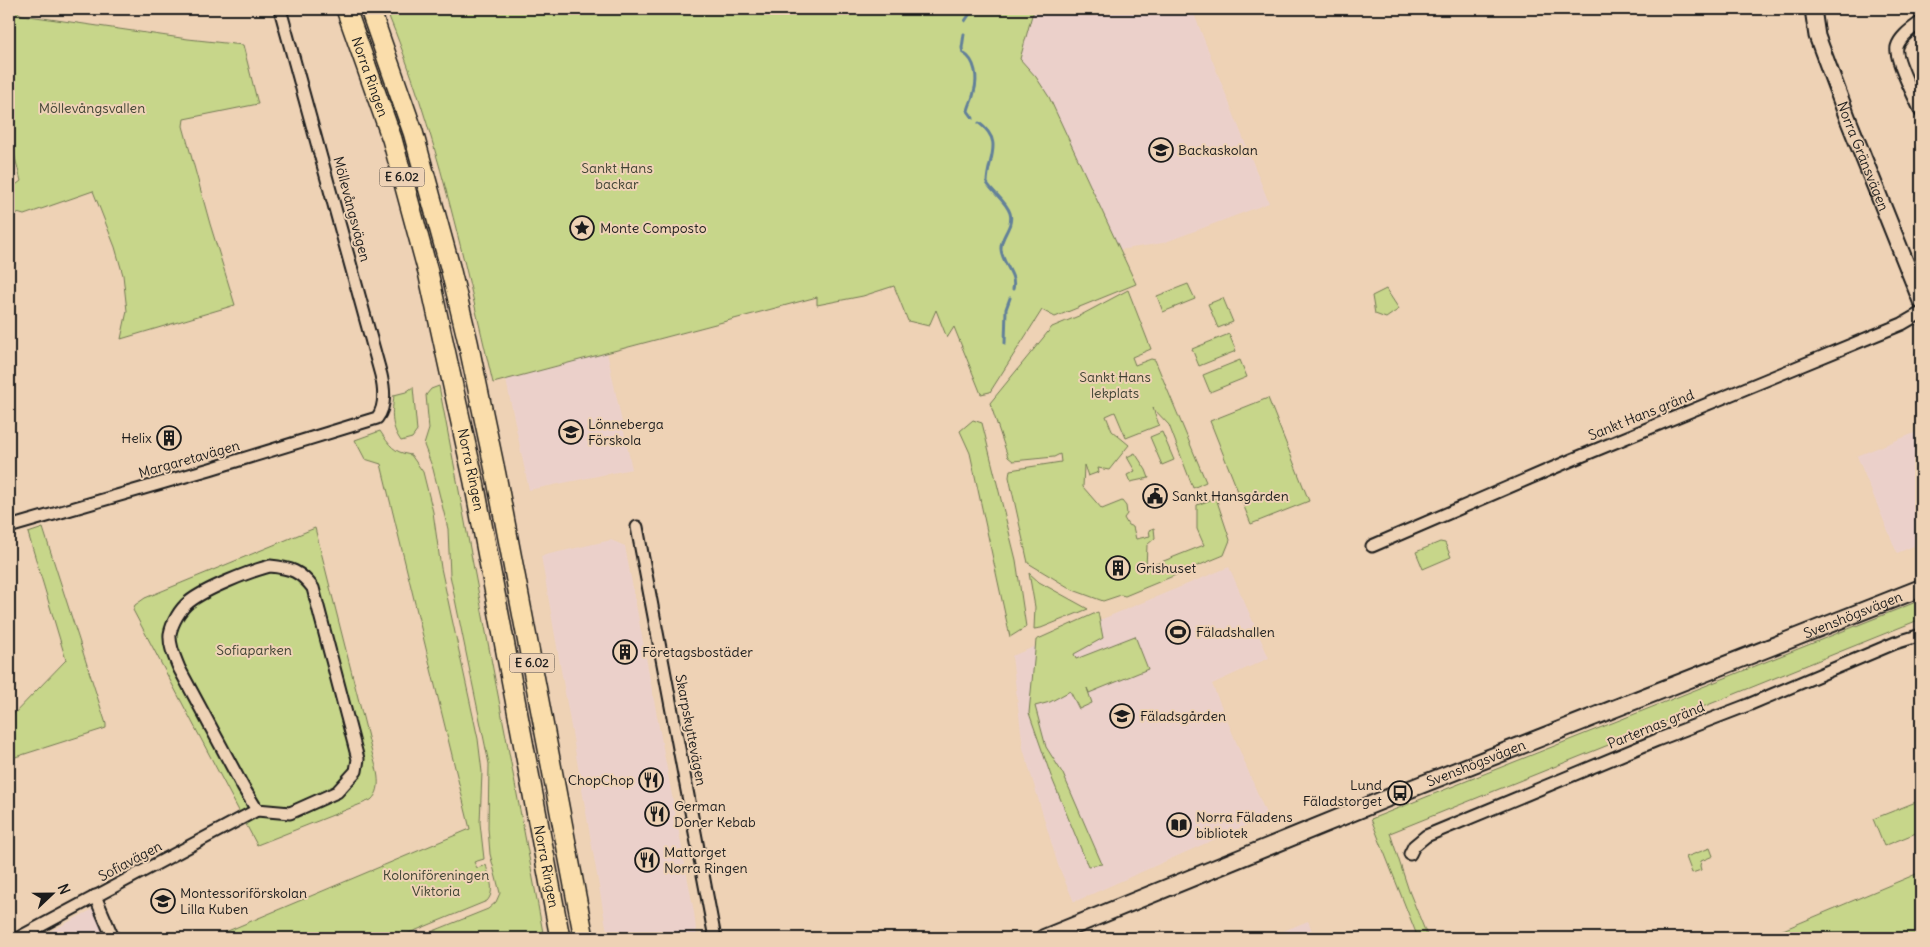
<svg xmlns="http://www.w3.org/2000/svg" width="1930" height="947" viewBox="0 0 1930 947" font-family="Delius,sans-serif">
<style>
.built{fill:#ebd0ca}
.green{fill:#c7d68a;stroke:#727953}
.lines{fill:none;stroke-linecap:round;stroke-linejoin:round}
.stream{stroke:#628099;stroke-width:3}
.minor-casing{stroke:#1c1c1c;stroke-width:15}
.tertiary-casing{stroke:#1c1c1c;stroke-width:19}
.secondary-casing{stroke:#1c1c1c;stroke-width:20}
.primary-casing{stroke:#1c1c1c;stroke-width:22}
.minor{stroke:#eed2b5;stroke-width:11}
.tertiary{stroke:#eed2b5;stroke-width:15}
.secondary{stroke:#eed2b5;stroke-width:16}
.primary{stroke:#faddab;stroke-width:19}
.labels{text-anchor:middle;stroke-width:4;stroke-linejoin:round;paint-order:stroke}
.shield{fill:#eed2b5;stroke:#5b534a;stroke-width:1}
.shield-label{font-size:12px;font-weight:bold;fill:#1c1c1c}
.street-label{font-size:14px;fill:#1c1c1c;stroke:#eed2b5}
.park-label{font-size:14px;fill:#3e4132;stroke:#eed2b5}
.poi-label{font-size:14px;fill:#1c1c1c;stroke:#eed2b5;text-anchor:start}
</style>
<rect width="100%" height="100%" fill="#eed2b5"/>
<filter id="ink" filterUnits="userSpaceOnUse"><feTurbulence type="fractalNoise" baseFrequency=".02" numOctaves="2"/><feDisplacementMap in="SourceGraphic" scale="10" xChannelSelector="R" yChannelSelector="G"/><feConvolveMatrix kernelMatrix="1 2 1 2 8 2 1 2 1" color-interpolation-filters="sRGB"/></filter>
<g filter="url(#ink)">
<g class="built">
<path d="M 1036,9 L 1192,9 L 1269,203 L 1163,243 L 1119,250 L 1049,97 L 1020,59 L 1032,15 Z"/>
<path d="M 607,352 L 632,469 L 529,490 L 506,380 Z"/>
<path d="M 1917,432 L 1921,441 L 1921,543 L 1897,553 L 1857,456 Z"/>
<path d="M 611,540 L 625,546 L 694,912 L 697,938 L 608,938 L 541,556 Z"/>
<path d="M 1229,567 L 1269,658 L 1212,684 L 1267,816 L 1074,902 L 1058,865 L 1023,748 L 1012,656 Z"/>
<path d="M 93,909 L 105,938 L 38,938 Z"/>
<path d="M 1308,921 L 1315,938 L 1266,938 Z"/>
</g>
<g class="green">
<path d="M 9,9 L 13,9 L 22,15 L 188,39 L 243,45 L 258,104 L 184,119 L 183,126 L 210,224 L 235,305 L 121,339 L 127,311 L 123,275 L 115,247 L 93,191 L 24,215 L 10,211 L 9,190 L 21,181 L 9,134 Z"/>
<path d="M 386,9 L 1036,9 L 1032,15 L 1020,59 L 1036,77 L 1049,97 L 1136,284 L 1055,317 L 1042,310 L 990,392 L 981,394 L 954,327 L 947,338 L 936,310 L 929,326 L 908,321 L 894,286 L 863,296 L 817,305 L 817,297 L 493,383 C 463,257 436,129 386,9 Z"/>
<path d="M 1188,284 L 1195,299 L 1163,312 L 1157,296 Z"/>
<path d="M 1386,289 L 1399,309 L 1386,318 L 1375,314 L 1372,296 Z"/>
<path d="M 1128,290 L 1151,349 L 1132,357 L 1135,365 L 1151,359 L 1155,360 L 1206,482 L 1193,488 L 1169,425 L 1153,408 L 1159,425 L 1126,438 L 1115,412 L 1106,416 L 1112,431 L 1129,445 L 1109,470 L 1098,468 L 1099,472 L 1088,476 L 1084,465 L 1083,487 L 1102,509 L 1122,501 L 1126,506 L 1127,514 L 1124,518 L 1128,525 L 1133,527 L 1136,539 L 1150,536 L 1149,530 L 1154,528 L 1155,538 L 1147,545 L 1146,568 L 1204,545 L 1197,529 L 1197,505 L 1216,498 L 1230,540 L 1224,555 L 1125,596 L 1121,595 L 1103,601 L 1073,590 L 1028,563 L 1009,477 L 1010,470 L 1061,462 L 1060,454 L 1054,457 L 1013,461 L 1008,457 L 990,403 L 1052,327 L 1081,315 Z"/>
<path d="M 1223,298 L 1233,322 L 1218,328 L 1208,304 Z"/>
<path d="M 1229,334 L 1236,351 L 1199,366 L 1192,349 Z"/>
<path d="M 1240,360 L 1247,377 L 1210,392 L 1203,375 Z"/>
<path d="M 439,386 L 532,873 L 544,938 L 416,938 L 488,909 L 496,902 L 500,893 L 490,854 L 488,828 L 489,764 L 450,575 L 448,529 L 433,469 L 424,445 L 429,429 L 426,395 L 431,389 Z"/>
<path d="M 413,387 L 417,431 L 412,438 L 401,441 C 390,425 392,413 394,395 L 406,392 Z"/>
<path d="M 1268,398 L 1309,501 L 1251,524 L 1210,421 Z"/>
<path d="M 973,420 L 982,423 L 1016,560 L 1026,627 L 1010,637 L 970,453 L 960,431 Z"/>
<path d="M 380,431 C 390,446 393,452 411,455 L 423,472 L 433,512 L 441,568 L 478,739 L 482,772 L 480,823 L 484,859 L 474,862 L 477,868 L 486,865 C 489,877 496,891 487,901 L 397,938 L 225,938 L 223,933 L 470,829 L 381,464 L 365,459 L 355,440 Z"/>
<path d="M 1162,432 L 1174,460 L 1162,465 L 1150,437 Z"/>
<path d="M 1135,453 L 1146,470 L 1149,478 L 1130,482 L 1127,475 L 1135,471 L 1127,457 Z"/>
<path d="M 43,528 L 106,724 L 106,728 L 100,730 L 9,759 L 9,719 L 66,660 L 28,533 Z"/>
<path d="M 315,528 L 371,749 C 375,765 385,788 371,800 L 257,845 L 133,610 L 135,605 L 145,598 Z"/>
<path d="M 1440,542 L 1445,543 L 1451,557 L 1423,569 L 1416,552 Z"/>
<path d="M 1029,573 L 1039,582 L 1088,609 L 1041,628 L 1034,629 L 1035,607 Z"/>
<path d="M 1921,600 L 1921,619 L 1390,833 L 1409,891 L 1428,938 L 1418,938 L 1371,819 Z"/>
<path d="M 1098,612 L 1103,638 L 1074,654 L 1076,659 L 1135,636 L 1148,669 L 1089,693 L 1087,688 L 1092,703 L 1079,709 L 1070,691 L 1050,702 L 1035,706 L 1046,747 L 1063,774 L 1102,864 L 1088,866 L 1051,776 L 1029,713 L 1036,640 Z"/>
<path d="M 1921,800 L 1921,831 L 1884,846 L 1873,819 Z"/>
<path d="M 1710,848 L 1713,856 L 1701,861 L 1700,866 L 1701,870 L 1692,873 L 1686,857 Z"/>
<path d="M 1921,872 L 1921,909 L 1918,910 L 1918,938 L 1764,938 Z"/>
</g>
<g class="lines">
<g class="stream">
<path d="M 965,21 L 973,9"/>
<path d="M 964,34 L 962,48 L 963,53 C 976,60 978,79 974,92 C 973,99 969,105 968,111 L 973,118"/>
<path d="M 979,123 C 1005,142 987,159 987,183 C 994,194 1006,201 1010,213 C 1014,227 1000,236 1001,249 C 1002,264 1017,274 1013,289"/>
<path d="M 1005,343 L 1006,309 L 1010,298"/>
</g>
<g class="minor-casing">
<g id="minor">
<path d="M 1921,22 C 1913,28 1900,36 1897,47 C 1894,58 1916,100 1921,112"/>
<path d="M 9,527 L 210,469 L 377,418 C 386,407 384,388 381,375 L 280,9"/>
<path d="M 637,527 L 715,938"/>
<path d="M 1372,546 L 1574,459 L 1902,324 L 1921,313"/>
<path d="M 270,566 C 291,568 300,571 313,588 L 358,759 L 356,771 L 337,792 L 290,813 L 257,810 L 243,787 L 179,668 C 175,658 169,646 170,634 C 172,623 180,609 189,602 C 205,589 250,571 270,566 Z"/>
<path d="M 1410,854 L 1414,846 L 1426,836 L 1657,740 L 1748,705 L 1895,643 L 1921,635"/>
<path d="M 95,896 L 113,938"/>
<path d="M 18,938 L 257,810"/>
</g>
</g>
<g class="tertiary-casing">
<g id="tertiary">
<path id="s1" d="M 1813,9 L 1817,36 L 1848,119 L 1921,301"/>
</g>
</g>
<g class="secondary-casing">
<g id="secondary">
<path id="s2" d="M 1044,938 L 1400,793 L 1921,588"/>
</g>
</g>
<g class="primary-casing">
<g id="primary">
<path id="s3" d="M 346,9 L 392,139 L 428,272 L 474,482 L 560,938"/>
<path d="M 370,9 L 413,132 L 450,267 L 468,342 L 496,475 L 584,938"/>
</g>
</g>
<use href="#minor" class="minor"/>
<use href="#tertiary" class="tertiary"/>
<use href="#secondary" class="secondary"/>
<use href="#primary" class="primary"/>
</g>
</g>
<defs>
<g id="school-ring" transform="scale(1.25)"><circle r="9.5" fill="#eed2b5" stroke="#1c1c1c" stroke-width="1.5"/><path d="M0-5L7-2L0 1L-7-2ZM-4 1L0 2.5L4 1V4Q0 6-4 4Z" fill="#1c1c1c"/></g>
<g id="sight-ring" transform="scale(1.25)"><circle r="9.5" fill="#eed2b5" stroke="#1c1c1c" stroke-width="1.5"/><path d="M0-6L1.8-2.2L6-1.7L2.9 1.2L3.7 5.4L0 3.3L-3.7 5.4L-2.9 1.2L-6-1.7L-1.8-2.2Z" fill="#1c1c1c"/></g>
<g id="building-ring" transform="scale(1.25)"><circle r="9.5" fill="#eed2b5" stroke="#1c1c1c" stroke-width="1.5"/><path d="M-4-6H4V6H1V3H-1V6H-4ZM-2.5-4.3h1.7v1.8h-1.7ZM.8-4.3h1.7v1.8H.8ZM-2.5-1h1.7V.8h-1.7ZM.8-1h1.7V.8H.8Z" fill="#1c1c1c"/></g>
<g id="civic-ring" transform="scale(1.25)"><circle r="9.5" fill="#eed2b5" stroke="#1c1c1c" stroke-width="1.5"/><path d="M-.6-6.5H3V-4.5H.6V-3L4-1V1h2V6H-6V1h2V-1L-.6-3ZM-1.2 2.5V6h2.4V2.5Z" fill="#1c1c1c"/></g>
<g id="stadium-ring" transform="scale(1.25)"><circle r="9.5" fill="#eed2b5" stroke="#1c1c1c" stroke-width="1.5"/><path d="M0-5a6.5 5 0 1 0 0 10a6.5 5 0 1 0 0-10ZM-3.5-1.8h7v3.6h-7Z" fill="#1c1c1c"/></g>
<g id="restaurant-ring" transform="scale(1.25)"><circle r="9.5" fill="#eed2b5" stroke="#1c1c1c" stroke-width="1.5"/><path d="M-5-6h1v4h1v-4h1v4h1v-4h1v5L-1.5 .5V6h-2V.5L-5-1ZM5-6V6H3V1.5H1.5Q1.5-4 5-6Z" fill="#1c1c1c"/></g>
<g id="bus-ring" transform="scale(1.25)"><circle r="9.5" fill="#eed2b5" stroke="#1c1c1c" stroke-width="1.5"/><path d="M-5-6H5V4H4V6H2V4H-2V6H-4V4H-5ZM-3.5-4V0h7V-4ZM-3.5 1.2v1.5H-2V1.2ZM2 1.2v1.5H3.5V1.2Z" fill="#1c1c1c"/></g>
<g id="library-ring" transform="scale(1.25)"><circle r="9.5" fill="#eed2b5" stroke="#1c1c1c" stroke-width="1.5"/><path d="M-6-4Q-3-5.5-.7-3.5V5Q-3 3-6 4ZM6-4Q3-5.5 .7-3.5V5Q3 3 6 4Z" fill="#1c1c1c"/></g>
</defs>
<g fill-rule="evenodd">
<use href="#school-ring" x="1161" y="150"/>
<use href="#sight-ring" x="582" y="228"/>
<use href="#school-ring" x="571" y="432"/>
<use href="#building-ring" x="169" y="438"/>
<use href="#civic-ring" x="1155" y="496"/>
<use href="#building-ring" x="1118" y="568"/>
<use href="#stadium-ring" x="1178" y="632"/>
<use href="#building-ring" x="625" y="652"/>
<use href="#school-ring" x="1122" y="716"/>
<use href="#restaurant-ring" x="651" y="780"/>
<use href="#bus-ring" x="1400" y="793"/>
<use href="#restaurant-ring" x="657" y="814"/>
<use href="#library-ring" x="1179" y="825"/>
<use href="#restaurant-ring" x="647" y="860"/>
<use href="#school-ring" x="163" y="901"/>
</g>
<g class="labels">
<g class="shield">
<rect x="379.5" y="167.5" width="45" height="19" rx="4"/>
<rect x="509.5" y="653.5" width="45" height="19" rx="4"/>
</g>
<g class="shield-label">
<text x="402" y="181">E 6.02</text>
<text x="532" y="667">E 6.02</text>
</g>
<g class="street-label">
<text dy="5" stroke="none"><textPath href="#s3" startOffset="72">Norra Ringen</textPath></text>
<text dy="5" stroke="none"><textPath href="#s1" startOffset="156">Norra Gränsvägen</textPath></text>
<text transform="translate(352 209) rotate(75)" y="5">Möllevångsvägen</text>
<text transform="translate(1641 415) rotate(-22)" y="5">Sankt Hans gränd</text>
<text transform="translate(189 459) rotate(-16)" y="5">Margaretavägen</text>
<text dy="5" stroke="none"><textPath href="#s3" startOffset="478">Norra Ringen</textPath></text>
<text dy="5" stroke="none"><textPath href="#s2" startOffset="871">Svenshögsvägen</textPath></text>
<text transform="translate(1656 725) rotate(-22)" y="5">Parternas gränd</text>
<text transform="translate(691 730) rotate(79)" y="5">Skarpskyttevägen</text>
<text dy="5" stroke="none"><textPath href="#s2" startOffset="466">Svenshögsvägen</textPath></text>
<text transform="translate(130 861) rotate(-28)" y="5">Sofiavägen</text>
<text dy="5" stroke="none"><textPath href="#s3" startOffset="882">Norra Ringen</textPath></text>
</g>
<g class="park-label">
<text x="92" y="113">Möllevångsvallen</text>
<text x="617" y="173">Sankt Hans<tspan x="617" dy="16">backar</tspan></text>
<text x="1115" y="382">Sankt Hans<tspan x="1115" dy="16">lekplats</tspan></text>
<text x="254" y="655">Sofiaparken</text>
<text x="436" y="880">Koloniföreningen<tspan x="436" dy="16">Viktoria</tspan></text>
</g>
<g class="poi-label">
<text x="1178" y="155">Backaskolan</text>
<text x="600" y="233">Monte Composto</text>
<text x="588" y="429">Lönneberga<tspan x="588" dy="16">Förskola</tspan></text>
<text x="152" y="443" text-anchor="end">Helix</text>
<text x="1172" y="501">Sankt Hansgården</text>
<text x="1136" y="573">Grishuset</text>
<text x="1196" y="637">Fäladshallen</text>
<text x="642" y="657">Företagsbostäder</text>
<text x="1140" y="721">Fäladsgården</text>
<text x="634" y="785" text-anchor="end">ChopChop</text>
<text x="1382" y="790" text-anchor="end">Lund<tspan x="1382" dy="16">Fäladstorget</tspan></text>
<text x="674" y="811">German<tspan x="674" dy="16">Doner Kebab</tspan></text>
<text x="1196" y="822">Norra Fäladens<tspan x="1196" dy="16">bibliotek</tspan></text>
<text x="664" y="857">Mattorget<tspan x="664" dy="16">Norra Ringen</tspan></text>
<text x="180" y="898">Montessoriförskolan<tspan x="180" dy="16">Lilla Kuben</tspan></text>
</g>
</g>
<rect width="1930" height="947" fill="none" stroke="#eed2b5" stroke-width="30"/>
<rect x="15" y="15" width="1900" height="917" fill="none" stroke="#1c1c1c" stroke-width="2" filter="url(#ink)"/>
<g transform="translate(52 894) rotate(68)" stroke="#eed2b5" stroke-width="4" paint-order="stroke">
<path d="M0-4L9 19L0 12L-9 19Z" fill="#1c1c1c"/>
<text y="-8" font-size="14" font-weight="bold" text-anchor="middle" fill="#1c1c1c">N</text>
</g>
</svg>
